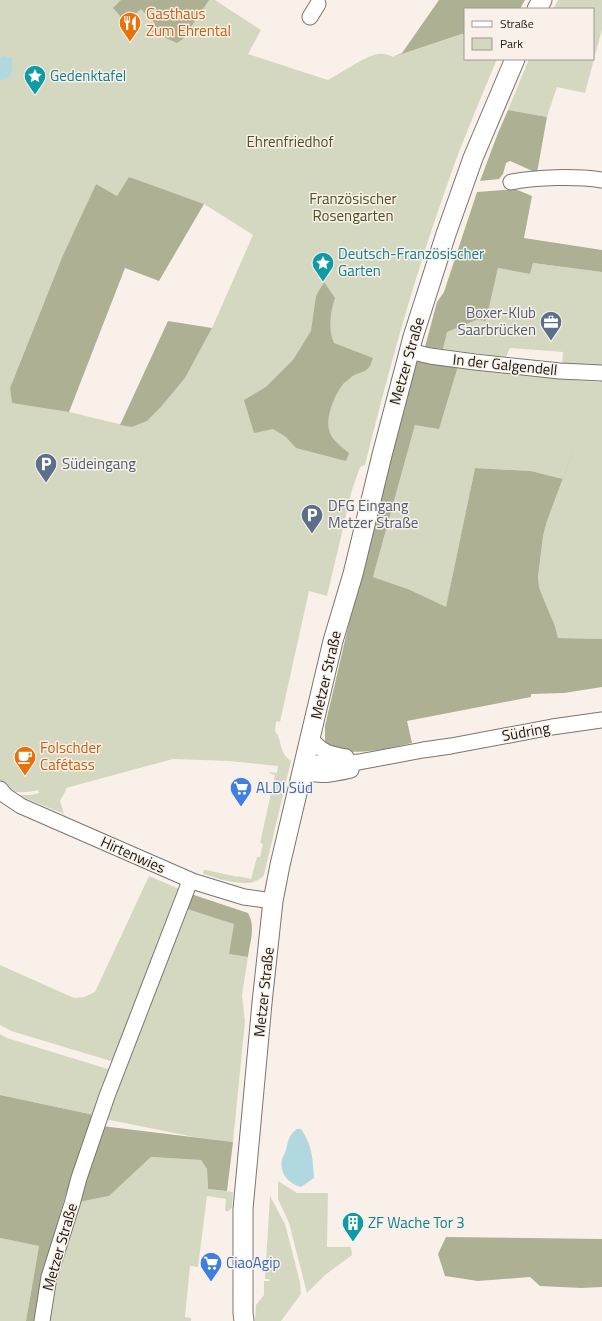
<svg xmlns="http://www.w3.org/2000/svg" width="602" height="1321" viewBox="0 0 602 1321" font-family="'Titillium Web',sans-serif">
<style>
.green{fill:#d5d8c1;fill-rule:evenodd}
.forest{fill:#adb093}
.water{fill:#b2d8df}
.lines{fill:none;stroke-linecap:round;stroke-linejoin:round}
.minor-casing{stroke:#7b756e;stroke-width:17}
.major-casing{stroke:#7b756e;stroke-width:21}
.minor{stroke:#fff;stroke-width:15}
.major{stroke:#fff;stroke-width:19}
.labels{text-anchor:middle;stroke-width:3;stroke-linejoin:round;paint-order:stroke}
.food-label{font-size:15px;fill:#c56008;stroke:#f9f1e9;text-anchor:start}
.culture-label{font-size:15px;fill:#0d838f;stroke:#f9f1e9;text-anchor:start}
.park-label{font-size:15px;fill:#4f5220;stroke:#f9f1e9}
.service-label{font-size:15px;fill:#4e5e75;stroke:#f9f1e9;text-anchor:start}
.street-label{font-size:15px;fill:#1a1815;stroke:#f9f1e9}
.shop-label{font-size:15px;fill:#366cbe;stroke:#f9f1e9;text-anchor:start}
</style>
<rect width="100%" height="100%" fill="#f9f1e9"/>
<g class="green">
<path d="M 0,0 L 215,0 L 261,30 L 248,54 L 328,80 C 341,73 365,56 378,54 C 384,53 389,55 393,57 L 463,34 L 465,35 L 465,59 L 497,59 C 479,103 460,146 445,191 C 413,281 388,373 365,465 L 360,467 L 352,490 L 327,596 L 309,591 L 280,722 L 276,721 L 275,731 C 283,741 278,752 291,761 L 264,875 C 251,891 220,879 203,874 L 204,870 L 206,870 L 238,877 L 238,876 L 251,879 L 257,857 L 260,857 L 263,844 L 260,843 L 275,775 L 269,773 L 269,772 L 277,773 L 278,766 L 229,761 L 173,759 L 66,788 L 66,790 L 60,801 L 64,814 L 20,796 L 20,795 L 31,795 L 39,793 L 38,790 C 25,794 13,792 0,789 ZM 129,178 L 204,204 L 253,235 L 212,328 L 185,378 L 161,407 L 147,421 L 132,427 L 69,412 L 12,402 L 10,388 L 63,255 L 96,184 L 117,196 Z"/>
<path d="M 558,0 L 602,0 L 602,29 L 585,93 L 557,87 L 547,117 L 508,110 L 529,59 L 593,59 L 593,9 L 553,9 Z"/>
<path d="M 533,263 L 602,272 L 602,368 L 562,366 L 563,352 L 510,348 L 506,357 L 443,349 L 446,332 L 476,320 L 486,321 L 498,268 L 530,274 Z"/>
<path d="M 458,366 L 572,380 L 600,382 L 602,381 L 602,639 L 558,638 L 555,626 L 544,600 L 539,587 L 538,577 L 543,536 L 547,521 L 563,479 L 531,471 L 475,468 L 446,608 L 408,589 L 373,577 L 415,425 Z"/>
<path d="M 149,876 L 182,890 L 114,1062 L 11,1031 L 0,1025 L 0,965 L 74,998 L 84,997 L 95,992 Z"/>
<path d="M 184,908 L 235,924 L 229,954 L 248,957 L 242,995 L 245,1021 L 233,1142 L 194,1137 L 105,1119 Z"/>
<path d="M 0,1034 L 7,1038 L 111,1070 L 94,1115 L 0,1095 Z"/>
<path d="M 151,1157 L 201,1160 L 207,1169 L 208,1189 L 233,1192 L 232,1207 L 229,1211 L 225,1211 L 226,1199 L 207,1196 L 198,1267 L 190,1266 L 185,1317 L 191,1318 L 191,1321 L 49,1321 L 58,1270 L 79,1202 L 109,1196 Z"/>
<path d="M 278,1181 L 297,1193 L 328,1193 L 327,1247 L 351,1247 L 352,1255 L 325,1275 L 307,1293 L 289,1223 L 278,1199 Z"/>
<path d="M 270,1196 L 285,1224 L 300,1282 L 301,1294 L 281,1321 L 255,1321 L 256,1305 L 264,1295 L 264,1281 L 270,1281 L 269,1279 L 265,1279 Z"/>
<path d="M 0,1238 L 39,1246 L 26,1321 L 0,1321 Z"/>
</g>
<g class="forest">
<path d="M 121,0 L 209,0 L 183,39 L 177,43 L 148,30 L 155,23 L 141,9 L 134,15 L 129,11 L 122,18 L 113,8 Z"/>
<path d="M 439,0 L 525,0 L 520,9 L 465,9 L 465,35 L 462,34 L 393,57 L 402,53 Z"/>
<path d="M 508,110 L 547,117 L 537,173 L 510,161 L 506,163 L 503,174 L 499,179 L 480,181 L 498,133 Z"/>
<path d="M 129,177 L 204,204 L 159,281 L 125,268 L 69,412 L 12,403 L 10,388 L 63,255 L 96,184 L 117,196 Z"/>
<path d="M 515,189 L 532,196 L 524,238 L 602,250 L 602,272 L 533,263 L 530,274 L 498,268 L 486,321 L 476,320 L 447,332 L 443,349 L 425,347 L 437,302 L 444,292 L 477,192 Z"/>
<path d="M 324,282 L 335,298 C 330,312 328,330 334,343 L 373,358 C 372,360 371,364 370,366 C 366,372 359,373 354,375 C 351,377 347,381 344,383 C 335,393 324,420 330,433 C 333,441 342,447 349,453 L 346,461 L 296,448 L 286,437 L 273,429 L 254,433 L 244,400 L 266,387 L 293,360 L 311,331 L 316,296 Z"/>
<path d="M 168,321 L 212,328 L 185,378 L 161,407 L 147,421 L 132,427 L 120,425 Z"/>
<path d="M 415,359 L 458,366 L 439,429 L 415,425 L 373,577 L 408,589 L 446,607 L 475,468 L 531,471 L 563,479 L 577,441 L 547,521 L 543,536 L 538,577 L 539,587 L 544,600 L 555,626 L 558,638 L 602,639 L 602,687 L 564,693 L 531,694 L 531,697 L 407,721 L 412,743 C 388,748 344,761 325,741 L 325,726 L 360,576 Z"/>
<path d="M 191,894 L 248,913 C 256,927 250,942 248,957 L 229,954 L 234,924 L 184,908 Z"/>
<path d="M 0,1095 L 94,1115 L 65,1197 L 43,1276 L 37,1321 L 26,1321 L 39,1246 L 0,1238 Z"/>
<path d="M 102,1126 L 233,1142 L 227,1191 L 208,1189 L 207,1169 L 201,1160 L 151,1157 L 109,1196 L 79,1202 Z"/>
<path d="M 446,1237 L 602,1239 L 602,1287 L 581,1288 L 540,1286 L 530,1277 L 478,1281 L 445,1276 L 438,1254 Z"/>
</g>
<g class="water">
<path d="M 2,56 L 12,58 C 13,67 13,81 0,80 L 0,60 Z"/>
<path d="M 297,1129 L 301,1129 C 312,1144 313,1160 314,1178 L 301,1187 C 288,1183 279,1173 282,1159 C 283,1156 285,1153 286,1150 C 288,1141 289,1134 297,1129 Z"/>
</g>
<g class="lines">
<g class="minor-casing">
<g id="minor">
<path d="M 310,17 L 318,4"/>
<path d="M 511,182 C 538,177 575,176 602,180"/>
<path d="M 409,351 L 430,356 L 475,362 L 560,371 L 602,373"/>
<path d="M 311,739 C 322,752 328,754 346,757"/>
<path d="M 304,765 L 316,763 L 336,764 L 359,762 L 423,750 L 451,746 L 552,727 L 602,720"/>
<path d="M 303,772 C 321,777 333,774 351,770"/>
<path d="M 0,789 L 6,796 L 21,806 L 195,882 L 244,897 L 273,901"/>
<path d="M 42,1321 L 49,1277 L 72,1204 L 79,1178 L 107,1096 L 190,881"/>
</g>
</g>
<g class="major-casing">
<g id="major">
<path d="M 537,9 L 542,0"/>
<path d="M 244,1321 L 243,1313 L 243,1209 L 262,1003 L 273,901 L 280,865 L 333,641 L 353,574 L 382,455 L 413,337 L 446,234 L 473,158 L 515,59"/>
</g>
</g>
<use href="#minor" class="minor"/>
<use href="#major" class="major"/>
</g>
<defs>
<g id="restaurant-pin" transform="scale(1.15)"><path d="M0 17L-7.5 6A9.5 9.5 0 1 1 7.5 6Z" fill="#e8710a" stroke="#f9f1e9"/><path d="M-5-6h1v4h1v-4h1v4h1v-4h1v5L-1.5 .5V6h-2V.5L-5-1ZM5-6V6H3V1.5H1.5Q1.5-4 5-6Z" fill="#fff"/></g>
<g id="sight-pin" transform="scale(1.15)"><path d="M0 17L-7.5 6A9.5 9.5 0 1 1 7.5 6Z" fill="#0f9aa8" stroke="#f9f1e9"/><path d="M0-6L1.8-2.2L6-1.7L2.9 1.2L3.7 5.4L0 3.3L-3.7 5.4L-2.9 1.2L-6-1.7L-1.8-2.2Z" fill="#fff"/></g>
<g id="office-pin" transform="scale(1.15)"><path d="M0 17L-7.5 6A9.5 9.5 0 1 1 7.5 6Z" fill="#5c6f8a" stroke="#f9f1e9"/><path d="M-6-3h4V-5.5h4V-3h4V5H-6ZM-1-4.5V-3h2v-1.5ZM-6 0V1H6V0Z" fill="#fff"/></g>
<g id="parking-pin" transform="scale(1.15)"><path d="M0 17L-7.5 6A9.5 9.5 0 1 1 7.5 6Z" fill="#5c6f8a" stroke="#f9f1e9"/><path d="M-3.5-5.5H1a3.5 3.5 0 0 1 0 7H-1V5.5H-3.5ZM-1-3.4V-.6H.8a1.4 1.4 0 0 0 0-2.8Z" fill="#fff"/></g>
<g id="cafe-pin" transform="scale(1.15)"><path d="M0 17L-7.5 6A9.5 9.5 0 1 1 7.5 6Z" fill="#e8710a" stroke="#f9f1e9"/><path d="M-5.5-4.5H6V0H3Q3 3.5 0 3.5H-2.5Q-5.5 3.5-5.5 0ZM3-3.2v2h1.7v-2ZM-6 4.5H4V6H-6Z" fill="#fff"/></g>
<g id="supermarket-pin" transform="scale(1.15)"><path d="M0 17L-7.5 6A9.5 9.5 0 1 1 7.5 6Z" fill="#3f7fe0" stroke="#f9f1e9"/><path d="M-6-5.5h2.5l.6 2H6L4.5 2H-2.5L-4.4-4H-6ZM-1.5 3.2a1.3 1.3 0 1 0 .1 0ZM3 3.2a1.3 1.3 0 1 0 .1 0Z" fill="#fff"/></g>
<g id="building-pin" transform="scale(1.15)"><path d="M0 17L-7.5 6A9.5 9.5 0 1 1 7.5 6Z" fill="#0f9aa8" stroke="#f9f1e9"/><path d="M-4-6H4V6H1V3H-1V6H-4ZM-2.5-4.3h1.7v1.8h-1.7ZM.8-4.3h1.7v1.8H.8ZM-2.5-1h1.7V.8h-1.7ZM.8-1h1.7V.8H.8Z" fill="#fff"/></g>
</defs>
<g fill-rule="evenodd">
<use href="#restaurant-pin" x="130" y="23"/>
<use href="#sight-pin" x="35" y="76"/>
<use href="#sight-pin" x="323" y="263"/>
<use href="#office-pin" x="551" y="322"/>
<use href="#parking-pin" x="46" y="464"/>
<use href="#parking-pin" x="312" y="515"/>
<use href="#cafe-pin" x="25" y="757"/>
<use href="#supermarket-pin" x="241" y="788"/>
<use href="#building-pin" x="353" y="1223"/>
<use href="#supermarket-pin" x="211" y="1263"/>
</g>
<g class="labels">
<g class="food-label">
<text x="146" y="19">Gasthaus<tspan x="146" dy="17">Zum Ehrental</tspan></text>
<text x="40" y="753">Folschder<tspan x="40" dy="17">Cafétass</tspan></text>
</g>
<g class="culture-label">
<text x="50" y="81">Gedenktafel</text>
<text x="338" y="259">Deutsch-Französischer<tspan x="338" dy="17">Garten</tspan></text>
<text x="368" y="1228">ZF Wache Tor 3</text>
</g>
<g class="park-label">
<text x="290" y="147">Ehrenfriedhof</text>
<text x="353" y="204">Französischer<tspan x="353" dy="17">Rosengarten</tspan></text>
</g>
<g class="service-label">
<text x="536" y="318" text-anchor="end">Boxer-Klub<tspan x="536" dy="17">Saarbrücken</tspan></text>
<text x="62" y="469">Südeingang</text>
<text x="328" y="511">DFG Eingang<tspan x="328" dy="17">Metzer Straße</tspan></text>
</g>
<g class="street-label">
<text transform="translate(407 361) rotate(-74)" y="5">Metzer Straße</text>
<text transform="translate(505 365) rotate(6)" y="5">In der Galgendell</text>
<text transform="translate(326 675) rotate(-77)" y="5">Metzer Straße</text>
<text transform="translate(526 732) rotate(-10)" y="5">Südring</text>
<text transform="translate(133 855) rotate(24)" y="5">Hirtenwies</text>
<text transform="translate(264 992) rotate(-84)" y="5">Metzer Straße</text>
<text transform="translate(60 1247) rotate(-74)" y="5">Metzer Straße</text>
</g>
<g class="shop-label">
<text x="256" y="793">ALDI Süd</text>
<text x="226" y="1268">CiaoAgip</text>
</g>
</g>
<rect x="464" y="8" width="130" height="52" fill="#f9f1e9" stroke="#a09a94"/>
<rect x="472" y="21" width="20" height="6" fill="#ffffff" stroke="#a09a94"/>
<text x="500" y="28" font-size="12" fill="#1a1815">Straße</text>
<rect x="472" y="38" width="20" height="12" fill="#d5d8c1" stroke="#a09a94"/>
<text x="500" y="48" font-size="12" fill="#1a1815">Park</text>
</svg>
